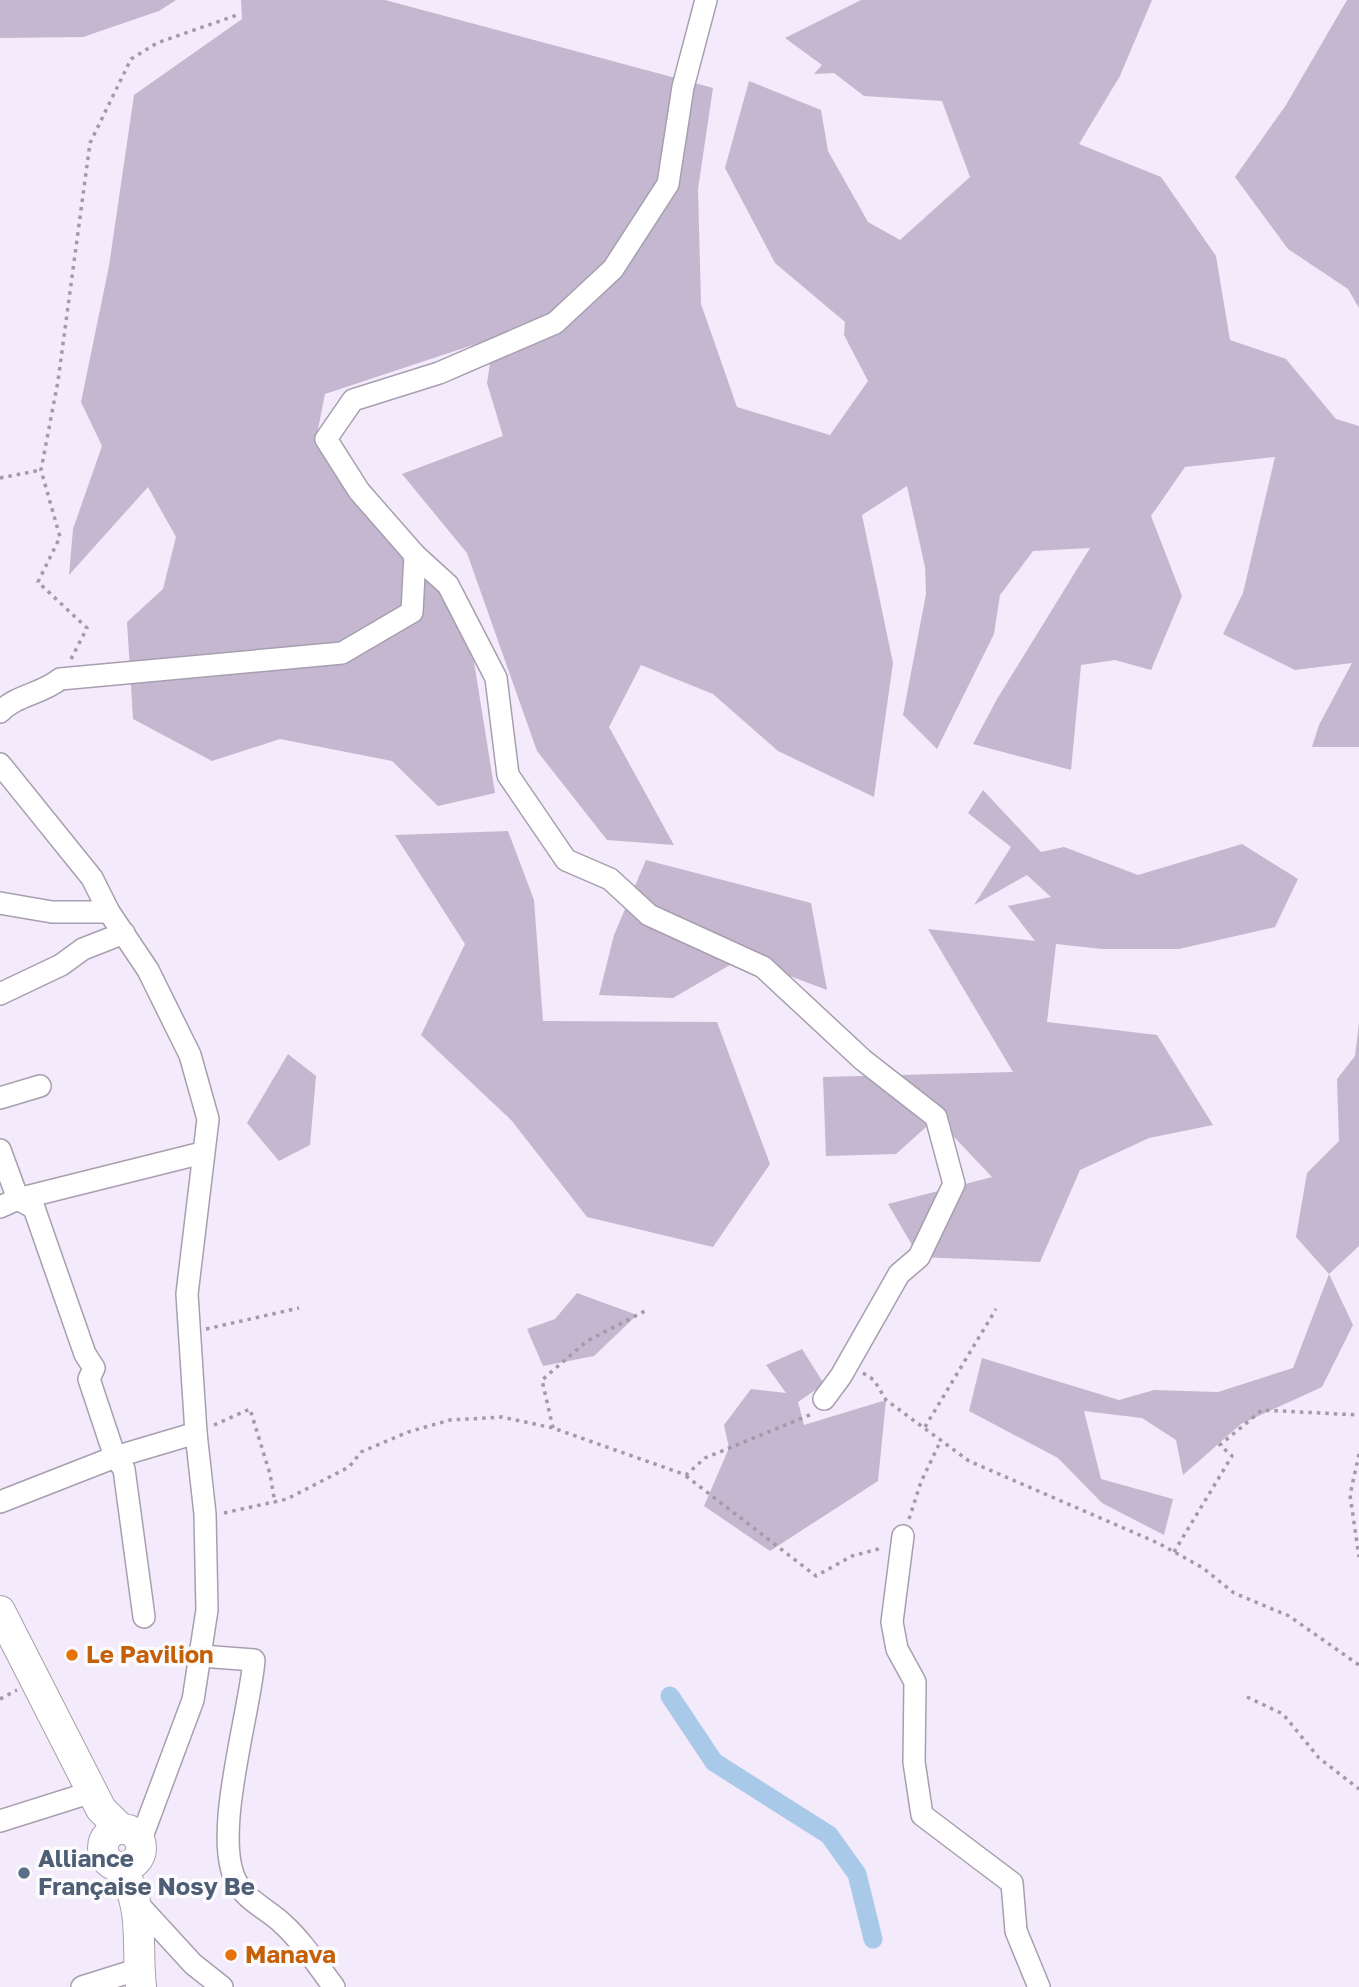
<svg xmlns="http://www.w3.org/2000/svg" width="1359" height="1987" viewBox="0 0 1359 1987" font-family="'Golos Text',sans-serif">
<style>
.green{fill:#c4b7cf}
.lines{fill:none;stroke-linecap:round;stroke-linejoin:round}
.canal{stroke:#a9c9e8;stroke-width:19}
.street-casing{stroke:#a79faf;stroke-width:24}
.secondary-casing{stroke:#a79faf;stroke-width:32}
.path{stroke:#a19aa7;stroke-width:3.5;stroke-dasharray:3.5 5;stroke-linecap:butt}
.street{stroke:#fff;stroke-width:21}
.secondary{stroke:#fff;stroke-width:30}
.food-dot{fill:#e8710a;stroke:#fcfbfe;stroke-width:2.5}
.service-dot{fill:#5c6f8a;stroke:#fcfbfe;stroke-width:2.5}
.labels{text-anchor:middle;stroke-width:7;stroke-linejoin:round;paint-order:stroke}
.food-label{font-size:24px;font-weight:bold;fill:#c56008;stroke:#fcfbfe;text-anchor:start}
.service-label{font-size:24px;font-weight:bold;fill:#4e5e75;stroke:#fcfbfe;text-anchor:start}
</style>
<rect width="100%" height="100%" fill="#f3eafb"/>
<g class="green">
<path d="M 0,0 L 176,0 L 159,11 L 83,37 L 0,38 Z"/>
<path d="M 241,0 L 385,0 L 713,88 L 698,189 L 701,304 L 737,407 L 830,435 L 868,381 L 844,335 L 845,322 L 775,263 L 725,168 L 749,81 L 821,110 L 828,151 L 868,222 L 900,240 L 970,177 L 942,101 L 864,96 L 834,73 L 814,74 L 822,65 L 785,38 L 861,0 L 1152,0 L 1120,76 L 1079,144 L 1161,177 L 1216,256 L 1230,340 L 1286,359 L 1336,419 L 1359,426 L 1359,747 L 1312,747 L 1319,725 L 1352,663 L 1295,670 L 1223,634 L 1243,593 L 1275,457 L 1185,467 L 1151,516 L 1182,596 L 1151,670 L 1115,660 L 1081,665 L 1071,770 L 973,744 L 997,699 L 1090,548 L 1033,551 L 1000,595 L 994,634 L 937,749 L 903,715 L 926,594 L 925,567 L 907,486 L 862,515 L 893,663 L 874,797 L 778,751 L 713,694 L 641,665 L 609,727 L 674,845 L 607,840 L 537,751 L 467,553 L 402,474 L 503,436 L 487,383 L 494,338 L 325,394 L 315,444 L 349,493 L 468,624 L 495,793 L 438,806 L 392,761 L 280,739 L 212,761 L 133,719 L 127,622 L 163,589 L 176,537 L 148,487 L 69,575 L 73,529 L 102,446 L 81,402 L 109,266 L 134,95 L 242,19 Z"/>
<path d="M 1347,0 L 1359,0 L 1359,308 L 1348,289 L 1288,249 L 1235,177 L 1286,105 Z"/>
<path d="M 983,790 L 1041,852 L 1064,847 L 1138,875 L 1242,844 L 1298,879 L 1275,927 L 1179,949 L 1102,949 L 1056,944 L 1047,1022 L 1157,1035 L 1213,1125 L 1149,1138 L 1080,1170 L 1040,1262 L 919,1257 L 888,1204 L 992,1177 L 936,1118 L 896,1154 L 826,1156 L 823,1077 L 1013,1072 L 928,929 L 1035,941 L 1008,906 L 1051,897 L 1027,875 L 974,905 L 1011,847 L 968,813 Z"/>
<path d="M 508,831 L 534,900 L 543,1021 L 717,1022 L 770,1164 L 713,1247 L 587,1217 L 512,1121 L 421,1035 L 465,944 L 395,835 Z"/>
<path d="M 646,860 L 811,903 L 827,990 L 742,958 L 673,998 L 599,995 L 614,935 Z"/>
<path d="M 1359,1023 L 1359,1246 L 1329,1274 L 1353,1325 L 1322,1387 L 1241,1424 L 1183,1475 L 1176,1440 L 1142,1418 L 1084,1411 L 1101,1479 L 1173,1499 L 1164,1535 L 1102,1503 L 1058,1458 L 969,1411 L 982,1358 L 1119,1400 L 1154,1390 L 1218,1392 L 1293,1368 L 1329,1274 L 1296,1237 L 1307,1173 L 1339,1141 L 1337,1079 L 1355,1056 Z"/>
<path d="M 288,1054 L 316,1076 L 310,1145 L 279,1161 L 247,1123 Z"/>
<path d="M 577,1293 L 637,1315 L 594,1356 L 543,1366 L 527,1329 L 555,1319 Z"/>
<path d="M 802,1349 L 824,1384 L 798,1402 L 804,1425 L 886,1400 L 878,1481 L 770,1551 L 704,1506 L 729,1448 L 724,1425 L 751,1389 L 786,1393 L 766,1365 Z"/>
</g>
<g class="lines">
<path class="canal" d="M 670,1696 L 714,1762 L 829,1835 L 857,1874 L 873,1939"/>
<g class="street-casing">
<g id="street">
<path d="M 706,0 L 683,87 L 668,184 L 613,269 L 555,323 L 439,373 L 353,400 L 326,439 L 359,491 L 415,555 L 448,585 L 496,678 L 508,775 L 566,860 L 610,879 L 649,915 L 763,967 L 863,1060 L 936,1117 L 954,1184 L 919,1257 L 899,1274 L 841,1376 L 824,1399"/>
<path d="M 0,712 C 16,695 42,694 60,679 L 342,653 L 412,612 L 415,555"/>
<path d="M 0,764 L 92,878 L 109,912 L 148,970 L 190,1055 L 208,1119 L 187,1294 L 196,1433 L 205,1514 L 207,1610 L 193,1700 L 140,1842"/>
<path d="M 0,903 L 52,912 L 109,912"/>
<path d="M 0,994 L 61,965 L 83,949 L 124,933"/>
<path d="M 0,1098 L 40,1086"/>
<path d="M 0,1150 L 18,1199 L 34,1208 L 85,1354 L 94,1368 L 89,1379 L 115,1457 L 124,1469 L 144,1617"/>
<path d="M 0,1207 L 18,1199 L 202,1153"/>
<path d="M 0,1502 L 115,1457 L 196,1433"/>
<path d="M 903,1536 L 892,1622 L 897,1649 L 915,1682 L 914,1762 L 922,1815 L 1012,1883 L 1016,1931 L 1039,1987"/>
<path d="M 201,1656 L 254,1660 C 250,1714 209,1844 239,1886 C 249,1902 270,1911 283,1924 C 303,1942 318,1966 334,1987"/>
<path d="M 0,1821 L 92,1792"/>
<path d="M 138,1904 L 193,1964 L 222,1987"/>
<path d="M 82,1987 L 139,1969"/>
</g>
</g>
<g class="secondary-casing">
<g id="secondary">
<path d="M 0,1611 L 101,1809 L 121,1829"/>
<circle cx="122" cy="1848" r="19"/>
<path d="M 120,1867 C 146,1907 136,1942 141,1987"/>
</g>
</g>
<g class="path">
<path d="M 0,478 L 41,470"/>
<path d="M 71,659 L 87,628 L 38,582 L 60,537 L 41,470 L 58,381 L 90,143 L 131,59 L 157,43 L 240,14"/>
<path d="M 206,1329 L 299,1308"/>
<path d="M 863,1373 L 874,1380 L 886,1400 L 969,1461 L 1158,1543 L 1203,1568 L 1234,1593 L 1289,1616 L 1359,1665"/>
<path d="M 214,1425 L 250,1409 L 270,1474 L 275,1503"/>
<path d="M 925,1427 L 996,1309"/>
<path d="M 553,1428 L 542,1380 L 587,1341 L 645,1311"/>
<path d="M 1359,1454 L 1350,1495 L 1359,1557"/>
<path d="M 686,1476 L 816,1576 L 852,1556 L 882,1548"/>
<path d="M 224,1513 L 287,1499 L 349,1467 L 361,1452 L 408,1432 L 450,1420 L 502,1417 L 553,1428 L 686,1475 L 705,1458 L 812,1414"/>
<path d="M 909,1519 L 921,1482 L 941,1440"/>
<path d="M 1174,1552 L 1232,1456 L 1220,1445 L 1262,1410 L 1359,1415"/>
<path d="M 1247,1697 L 1283,1714 L 1319,1758 L 1359,1789"/>
<path d="M 0,1699 L 17,1690"/>
</g>
<use href="#street" class="street"/>
<use href="#secondary" class="secondary"/>
</g>
<g class="food-dot">
<circle cx="72" cy="1655" r="7"/>
<circle cx="231" cy="1955" r="7"/>
</g>
<circle class="service-dot" cx="24" cy="1873" r="7"/>
<g class="labels">
<g class="food-label">
<text x="86" y="1663">Le Pavilion</text>
<text x="245" y="1963">Manava</text>
</g>
<g class="service-label">
<text x="38" y="1867">Alliance<tspan x="38" dy="28">Française Nosy Be</tspan></text>
</g>
</g>
</svg>
